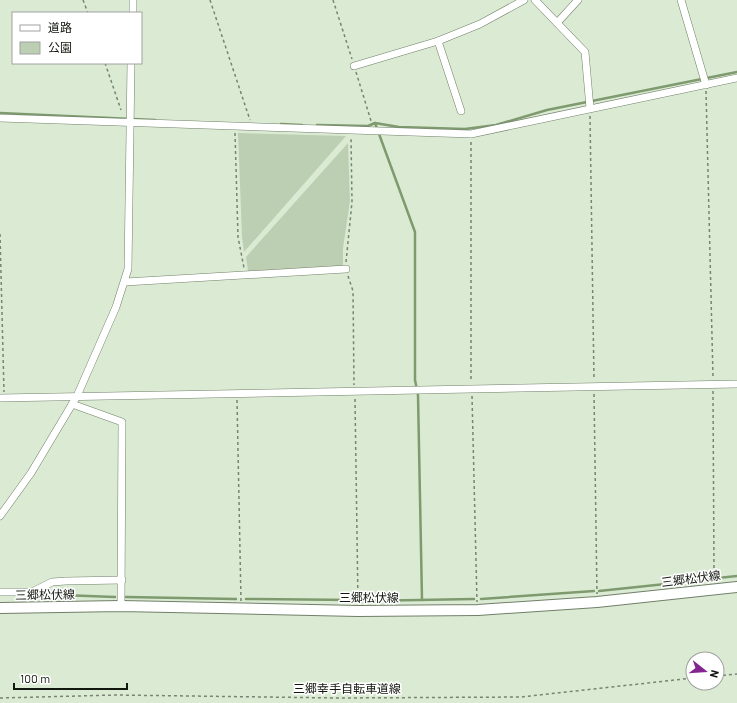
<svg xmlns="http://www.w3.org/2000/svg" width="737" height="703" viewBox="0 0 737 703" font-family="Barlow,'Noto Sans JP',sans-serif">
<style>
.green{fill:#bdcfb3}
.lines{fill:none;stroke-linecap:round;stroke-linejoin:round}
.stream{stroke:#7e9a6e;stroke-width:2.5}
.street-casing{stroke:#717f69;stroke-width:8}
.primary-casing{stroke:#717f69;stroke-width:12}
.path{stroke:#788373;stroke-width:1.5;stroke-dasharray:3 3;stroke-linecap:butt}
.street{stroke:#fff;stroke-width:7}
.primary{stroke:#fff;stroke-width:10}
.labels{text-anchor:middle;stroke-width:3;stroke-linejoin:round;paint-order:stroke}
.street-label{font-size:12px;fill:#12170f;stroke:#fff}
</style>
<rect width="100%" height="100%" fill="#dbebd3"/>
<g class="green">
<path d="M 238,133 L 346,136 L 244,252 L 242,236 Z"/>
<path d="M 348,143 L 350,201 L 343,248 L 343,266 L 248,271 L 246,257 Z"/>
</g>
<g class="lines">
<g class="stream">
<path d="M 0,113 L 155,120"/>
<path d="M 375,123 L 415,232 L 415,380 L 418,395 L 422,600"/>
<path d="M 281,124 L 302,125"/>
<path d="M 317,125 L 368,126 L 375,123 L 399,127 L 465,129 L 496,125 L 547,110 L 737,72"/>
<path d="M 718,578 L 737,576"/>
<path d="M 599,591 L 713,579"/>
<path d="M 34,594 L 115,597"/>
<path d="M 126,597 L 236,599"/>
<path d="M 246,599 L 353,600"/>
<path d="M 481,599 L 594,591"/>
<path d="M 362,601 L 474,599"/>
</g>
<g class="street-casing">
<g id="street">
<path d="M 535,0 L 585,52 L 590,108"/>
<path d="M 681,0 L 706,85"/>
<path d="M 133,13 L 133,0"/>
<path d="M 557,23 L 578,0"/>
<path d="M 438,41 L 480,24 L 524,0"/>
<path d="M 354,66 L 438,41 L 461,111"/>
<path d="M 0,118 L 471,134 L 737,78"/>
<path d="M 125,282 L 346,269"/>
<path d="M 0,398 L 737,384"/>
<path d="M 72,404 L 122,422 L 121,606"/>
<path d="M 0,516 L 31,473 L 77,396 L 116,307 L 128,269 L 131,63"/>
<path d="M 0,592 L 32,592 L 52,582 L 66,581 L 122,580"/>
</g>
</g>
<g class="primary-casing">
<path id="primary" d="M 0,608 L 121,606 L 358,611 L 478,610 L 597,602 L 737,587"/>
</g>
<g class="path">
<path d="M 83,0 L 88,13"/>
<path d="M 210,0 L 250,120"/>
<path d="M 333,0 L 352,59"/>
<path d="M 105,63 L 121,110"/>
<path d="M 356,72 L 372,124"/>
<path d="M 706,91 L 713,377"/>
<path d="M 590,116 L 594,380"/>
<path d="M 235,133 L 238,237 L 244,268"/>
<path d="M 471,142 L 471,382"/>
<path d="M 0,234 L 4,392"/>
<path d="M 346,262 L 352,202 L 351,137"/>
<path d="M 348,276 L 353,291 L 354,385"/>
<path d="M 713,391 L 714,573 L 716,581"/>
<path d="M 594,394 L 597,594"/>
<path d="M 472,396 L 477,602"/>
<path d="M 355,399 L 358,603"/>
<path d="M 237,400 L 241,601"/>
<path d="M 717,676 L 737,674"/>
<path d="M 0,698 L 116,695 L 339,698 L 521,697 L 693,678"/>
</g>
<use href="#street" class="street"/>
<use href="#primary" class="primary"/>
</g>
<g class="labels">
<g class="street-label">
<text transform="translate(691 579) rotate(-7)" y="4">三郷松伏線</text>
<text transform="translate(45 595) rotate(-1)" y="4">三郷松伏線</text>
<text x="369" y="602">三郷松伏線</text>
<text x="347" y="693">三郷幸手自転車道線</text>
</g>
</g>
<rect x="12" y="12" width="130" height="52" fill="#ffffff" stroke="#a0a29f"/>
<rect x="20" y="25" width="20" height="6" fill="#ffffff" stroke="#a0a29f"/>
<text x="48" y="32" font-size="12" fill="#12170f">道路</text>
<rect x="20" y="42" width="20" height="12" fill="#bdcfb3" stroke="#a0a29f"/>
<text x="48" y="52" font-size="12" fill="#12170f">公園</text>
<g transform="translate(705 671) rotate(107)"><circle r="19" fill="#ffffff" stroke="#a0a29f"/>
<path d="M0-3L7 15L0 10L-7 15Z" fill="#84258f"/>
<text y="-6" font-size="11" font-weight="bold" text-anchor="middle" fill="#12170f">N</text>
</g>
<path d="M14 683v6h113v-6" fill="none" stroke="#12170f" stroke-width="2"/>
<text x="20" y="683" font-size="12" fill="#12170f" stroke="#ffffff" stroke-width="3" paint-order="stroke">100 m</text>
</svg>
